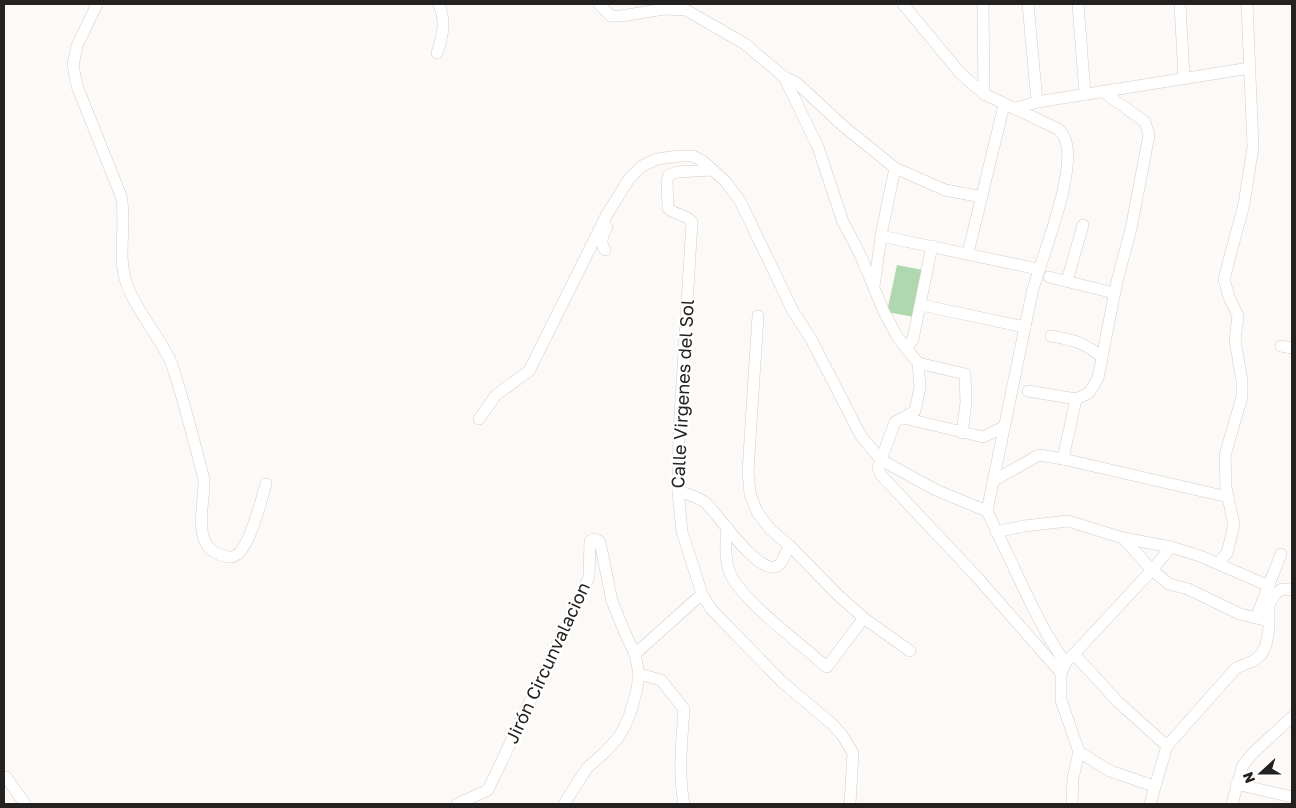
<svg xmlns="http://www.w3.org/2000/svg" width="1296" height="808" viewBox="0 0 1296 808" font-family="'Golos Text',sans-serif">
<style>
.garden{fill:#afd8ae}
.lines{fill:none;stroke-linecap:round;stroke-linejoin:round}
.minor-casing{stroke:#d1cecc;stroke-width:12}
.minor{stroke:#fff;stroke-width:11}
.labels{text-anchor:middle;stroke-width:5;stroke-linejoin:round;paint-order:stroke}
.street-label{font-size:18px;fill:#232221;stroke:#fff}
</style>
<rect width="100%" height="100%" fill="#fcf9f6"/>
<path class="garden" d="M 897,265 L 923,270 L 914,317 L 887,312 Z"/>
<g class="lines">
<g class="minor-casing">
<g id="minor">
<path d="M 97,4 L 77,46 L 73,65 L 77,86 L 121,196 C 127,224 117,254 126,282 C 136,311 158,334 171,362 C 174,370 176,379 179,387 C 187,414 194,441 201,468 C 202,472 203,475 204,479 C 205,501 192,541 216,553 C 220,555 227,557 231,557 C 249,556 261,499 266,484"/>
<path d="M 599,4 L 611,16 L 621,16 L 664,9 L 686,10 L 745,44 L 784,77 L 818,147 L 843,222 L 859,252 L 884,312 L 898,338 L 918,363 L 920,387 L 915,411 L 895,422 L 878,468 L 881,475 L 976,576 L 1061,673"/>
<path d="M 903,4 L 960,73 L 984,94 L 1058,129 C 1061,132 1064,135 1065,139 C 1078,171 1041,258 1032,293 L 987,511 L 1032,606 L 1048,636 L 1065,663 L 1074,654 L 1118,702 L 1167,746"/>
<path d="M 983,4 L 984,94"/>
<path d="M 1028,4 L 1037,102"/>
<path d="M 1078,4 L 1085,94"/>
<path d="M 1180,4 L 1184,78"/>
<path d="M 437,53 C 443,35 446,22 439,4"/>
<path d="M 784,77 L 797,83 L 842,125 L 895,168 L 945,190 L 982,197"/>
<path d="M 1016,108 L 1037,102 L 1250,68"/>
<path d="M 713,170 L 677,172 L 669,175 L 667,181 L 668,208 C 675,216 686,213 692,222 L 679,432 L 678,491 L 682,532 L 702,594 L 711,609 L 781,681 L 832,724 L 842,735 L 853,753 L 850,804"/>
<path d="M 881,236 L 1038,269"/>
<path d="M 605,250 C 599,242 603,235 607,227"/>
<path d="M 968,253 L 1004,105"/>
<path d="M 1049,277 L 1114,293"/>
<path d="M 1067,281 L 1083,225"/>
<path d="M 874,286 L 882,230 L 895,168"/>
<path d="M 921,305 L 1025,327"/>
<path d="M 758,316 L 748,471 L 750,494 L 757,512 L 771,530 L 789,545 L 839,596 L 865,619 L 910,651"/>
<path d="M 1051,336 C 1074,340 1083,342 1102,357"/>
<path d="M 1281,346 L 1292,348"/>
<path d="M 907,349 L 913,339 L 932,246"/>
<path d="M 918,363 L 965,374 L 966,403 L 962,433"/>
<path d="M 1028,391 L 1076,399 L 1089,393 L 1098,378 L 1117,281 L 1131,229 L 1149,135 L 1145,122 L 1102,91"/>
<path d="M 904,418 L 983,437 L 1004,427"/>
<path d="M 479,419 L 496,395 L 529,371 L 606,216 L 629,179 L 642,166 L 657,159 L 679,156 L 693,156 L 704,162 L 726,182 L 740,201 L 793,311 L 811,339 L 861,436 L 881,460 L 936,490 L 987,511"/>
<path d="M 1063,459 L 1076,399"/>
<path d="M 993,481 L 1039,455 L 1063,459 L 1228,497"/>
<path d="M 678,491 C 686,494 699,497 706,503 C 719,516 756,571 775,567 C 782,566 786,552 789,545"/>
<path d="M 727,527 C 726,543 724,557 730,573 C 740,599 804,647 827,667 L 860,623"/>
<path d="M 996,532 L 1024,526 L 1068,521 L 1123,538 L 1171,547 L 1200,556 L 1269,586"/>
<path d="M 1123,538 L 1152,570 L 1169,584 L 1188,589 L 1240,614 L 1269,621"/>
<path d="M 1218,563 L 1227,553 L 1234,525 L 1226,488 L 1225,455 L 1242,397 L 1242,381 L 1235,340 L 1238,316 L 1229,297 L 1224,279 L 1244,204 L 1253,147 L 1247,4"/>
<path d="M 1256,618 L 1281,554"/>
<path d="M 635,654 L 702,594"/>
<path d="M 1074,654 L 1152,570 L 1171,547"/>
<path d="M 1064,667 L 1061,673 L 1061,700 L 1079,752 L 1073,778 L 1072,804"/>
<path d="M 639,674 L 661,680 L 684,709 C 682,741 678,773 684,804"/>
<path d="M 1079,752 L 1110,771 L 1154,786"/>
<path d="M 6,777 L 25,804"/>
<path d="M 1236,784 L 1292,797"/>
<path d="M 457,804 L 488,790 L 589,577 L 590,541 L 594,539 L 599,541 L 601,547 L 612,601 L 625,633 L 635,654 L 639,674 L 637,689 L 630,714 L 624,728 L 618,738 L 604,753 L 587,768 L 564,804"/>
<path d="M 1150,804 L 1167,746 L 1236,668 L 1253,661 L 1261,655 L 1266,645 L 1269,628 L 1269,605 L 1275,594 L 1282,589 L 1292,590"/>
<path d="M 1232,804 L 1243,765 L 1253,753 L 1292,717"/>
</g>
</g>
<use href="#minor" class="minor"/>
</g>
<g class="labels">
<g class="street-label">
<text transform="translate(683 394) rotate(-87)" y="6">Calle Virgenes del Sol</text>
<text transform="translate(548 663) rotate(-65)" y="6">Jirón Circunvalacion</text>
</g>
</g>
<rect width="1296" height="808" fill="none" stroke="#232221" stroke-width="10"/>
<g transform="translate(1261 773) rotate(249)" stroke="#ffffff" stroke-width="4" paint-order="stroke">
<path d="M0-4L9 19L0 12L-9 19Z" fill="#232221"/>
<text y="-8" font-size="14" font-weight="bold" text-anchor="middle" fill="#232221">N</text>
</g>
</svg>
